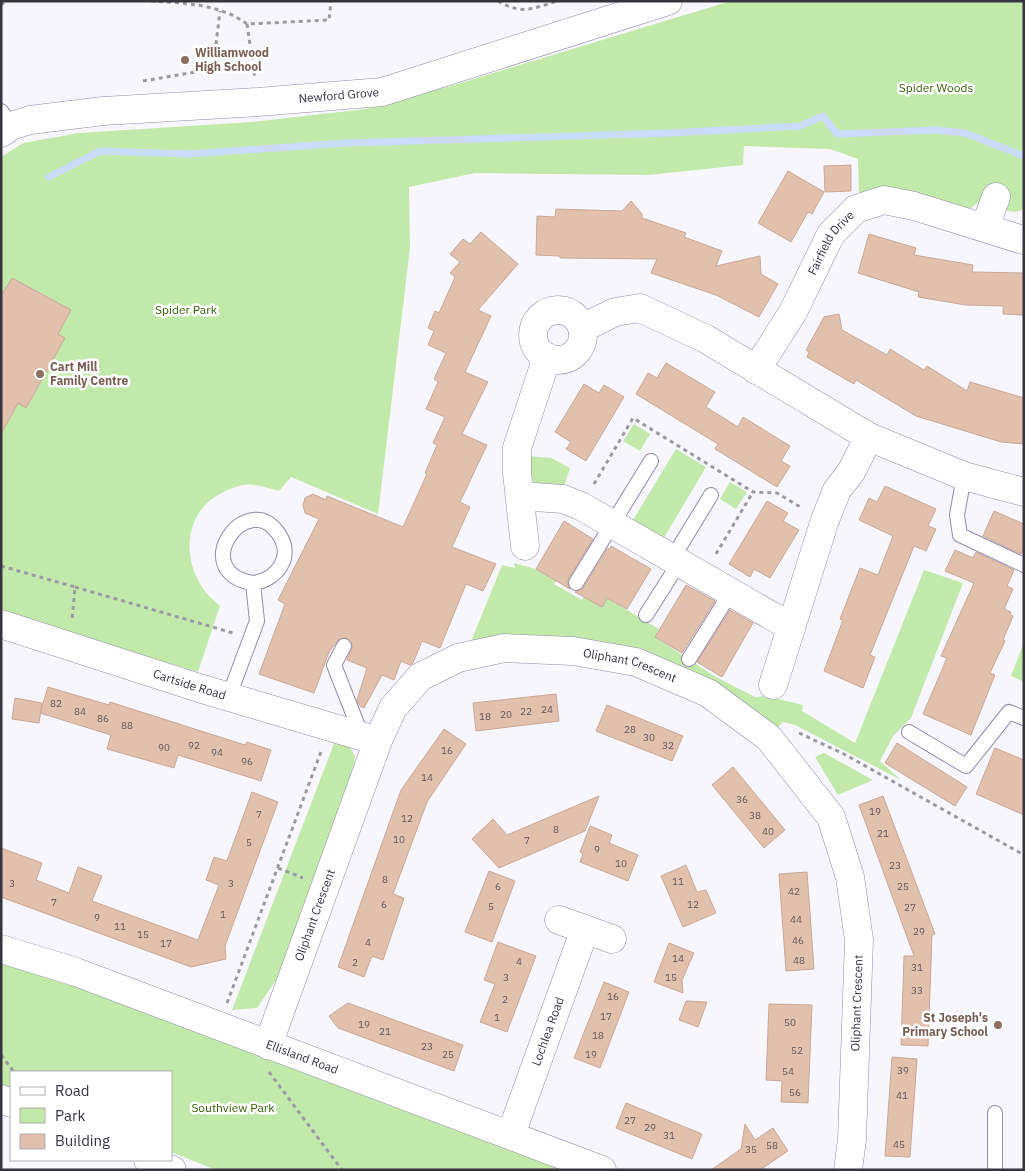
<svg xmlns="http://www.w3.org/2000/svg" width="1025" height="1171" viewBox="0 0 1025 1171" font-family="'IBM Plex Sans',sans-serif">
<style>
.green{fill:#c2e9aa}
.lines{fill:none;stroke-linecap:round;stroke-linejoin:round}
.stream{stroke:#cadafb;stroke-width:7}
.building{fill:#e1c0ae;stroke:#c8a897}
.service-casing{stroke:#948aa8;stroke-width:16}
.minor-casing{stroke:#948aa8;stroke-width:29}
.path{stroke:#9c99a3;stroke-width:3;stroke-dasharray:4 4;stroke-linecap:butt}
.service{stroke:#fff;stroke-width:14}
.minor{stroke:#fff;stroke-width:28}
.education-dot{fill:#8d6e63;stroke:#fff;stroke-width:2}
.labels{text-anchor:middle;stroke-width:5;stroke-linejoin:round;paint-order:stroke}
.number-label{font-size:10px;fill:#62565b}
.education-label{font-size:12px;font-weight:bold;fill:#785e54;stroke:#fff;text-anchor:start}
.park-label{font-size:12px;fill:#345f05;stroke:#fff}
.street-label{font-size:12px;fill:#37333f;stroke:#fff}
</style>
<rect width="100%" height="100%" fill="#f8f6fd"/>
<g class="green">
<path d="M 731,1 L 1024,1 L 1024,209 C 1008,217 998,206 988,195 L 971,208 L 959,210 L 859,194 L 858,159 L 830,149 L 744,146 L 743,165 L 649,175 L 475,173 L 409,187 L 410,248 L 378,514 L 291,477 L 279,491 C 271,489 262,486 253,485 C 244,483 229,489 220,494 C 185,512 181,558 204,590 C 208,596 215,601 220,606 L 198,672 L 1,611 L 1,157 L 23,143 L 79,133 L 252,122 L 366,109 L 454,85 Z"/>
<path d="M 634,424 L 650,434 L 640,451 L 623,441 Z"/>
<path d="M 676,449 L 706,467 L 661,543 L 630,525 Z"/>
<path d="M 528,456 L 551,458 L 570,468 L 563,490 C 533,484 530,488 528,456 Z"/>
<path d="M 730,482 L 747,492 L 736,509 L 720,499 Z"/>
<path d="M 514,563 L 536,569 L 556,581 L 554,584 L 582,600 L 584,596 L 607,598 L 659,629 L 655,637 L 714,676 L 755,697 L 766,696 L 803,705 L 802,711 L 855,743 L 924,570 L 963,583 L 911,718 L 893,736 L 880,761 L 901,780 L 795,725 L 783,722 L 777,728 L 709,684 L 470,644 L 502,565 L 515,568 Z"/>
<path d="M 1024,642 L 1024,682 L 1011,676 Z"/>
<path d="M 335,741 L 348,744 L 355,756 L 353,778 L 279,976 L 257,1008 L 232,1010 Z"/>
<path d="M 824,753 L 873,780 L 838,795 L 815,757 Z"/>
<path d="M 1,959 L 575,1170 L 216,1170 L 171,1152 L 171,1072 L 11,1072 L 11,1087 L 1,1084 Z"/>
</g>
<g class="lines">
<path class="stream" d="M 49,177 L 100,151 L 189,154 L 346,143 L 670,133 L 800,126 L 823,116 L 837,134 L 936,130 L 965,133 L 1024,156"/>
</g>
<g class="building">
<path d="M 851,165 L 851,191 L 825,192 L 824,166 Z"/>
<path d="M 788,171 L 824,192 L 812,214 L 808,212 L 791,242 L 758,223 Z"/>
<path d="M 631,201 L 642,214 L 642,218 L 686,233 L 684,237 L 722,251 L 716,266 L 760,256 L 761,274 L 778,284 L 759,317 L 716,295 L 651,273 L 657,259 L 560,258 L 560,256 L 536,255 L 537,216 L 555,217 L 556,209 L 622,211 Z"/>
<path d="M 481,232 L 518,264 L 478,310 L 491,316 L 465,372 L 488,382 L 462,434 L 487,445 L 460,502 L 470,507 L 452,547 L 496,564 L 483,591 L 466,584 L 440,648 L 422,641 L 413,663 L 410,665 L 401,661 L 394,680 L 382,675 L 364,708 L 360,706 L 357,700 L 367,668 L 347,660 L 353,646 L 348,638 L 339,639 L 329,652 L 314,693 L 259,674 L 285,604 L 278,600 L 319,519 L 305,513 L 303,505 L 305,498 L 313,494 L 326,500 L 327,496 L 403,527 L 427,474 L 425,473 L 437,445 L 433,443 L 445,417 L 426,409 L 438,382 L 434,379 L 446,353 L 428,345 L 434,331 L 428,328 L 435,311 L 439,313 L 455,277 L 450,273 L 460,262 L 450,254 L 463,239 L 470,244 Z"/>
<path d="M 869,234 L 916,248 L 914,255 L 973,265 L 972,272 L 1024,273 L 1024,315 L 1003,314 L 1003,306 L 966,305 L 918,297 L 919,292 L 858,273 Z"/>
<path d="M 12,278 L 71,310 L 58,334 L 65,338 L 26,408 L 18,403 L 1,434 L 1,296 Z"/>
<path d="M 839,314 L 842,330 L 887,355 L 890,349 L 924,370 L 927,366 L 967,391 L 970,382 L 1024,398 L 1024,444 L 1001,442 L 916,416 L 856,380 L 854,384 L 807,357 L 809,352 L 806,350 L 824,317 Z"/>
<path d="M 666,363 L 715,392 L 706,407 L 738,427 L 743,417 L 790,446 L 781,461 L 790,466 L 777,487 L 715,449 L 718,444 L 636,394 L 648,373 L 657,378 Z"/>
<path d="M 584,384 L 599,393 L 604,385 L 624,397 L 586,461 L 566,449 L 571,442 L 555,432 Z"/>
<path d="M 885,486 L 936,509 L 928,526 L 936,529 L 926,551 L 914,546 L 870,655 L 875,657 L 863,688 L 824,671 L 843,620 L 840,619 L 860,568 L 878,575 L 893,536 L 859,520 L 869,498 L 877,502 Z"/>
<path d="M 767,501 L 788,513 L 783,521 L 799,530 L 770,578 L 754,569 L 750,577 L 729,564 Z"/>
<path d="M 994,511 L 1024,524 L 1024,548 L 1021,554 L 983,536 Z"/>
<path d="M 564,521 L 593,539 L 569,578 L 567,583 L 570,589 L 536,569 Z"/>
<path d="M 611,546 L 651,569 L 627,609 L 607,598 L 602,607 L 575,592 L 583,588 L 608,548 L 610,549 Z"/>
<path d="M 955,550 L 973,558 L 976,552 L 1014,570 L 1007,586 L 1013,589 L 1004,609 L 1011,612 L 1010,615 L 1013,616 L 1003,640 L 1005,641 L 990,673 L 995,675 L 971,735 L 923,714 L 947,658 L 941,656 L 974,583 L 945,571 Z"/>
<path d="M 686,585 L 715,601 L 682,653 L 655,637 Z"/>
<path d="M 730,610 L 753,623 L 722,677 L 697,662 Z"/>
<path d="M 48,687 L 109,705 L 110,702 L 245,745 L 247,742 L 271,750 L 261,781 L 178,755 L 174,768 L 107,749 L 111,735 L 40,713 Z"/>
<path d="M 556,694 L 559,721 L 476,731 L 473,703 Z"/>
<path d="M 15,698 L 42,703 L 39,723 L 12,719 Z"/>
<path d="M 607,705 L 683,736 L 672,761 L 596,731 Z"/>
<path d="M 444,729 L 466,744 L 427,802 L 393,894 L 404,898 L 383,960 L 372,956 L 364,977 L 338,967 L 401,790 Z"/>
<path d="M 897,743 L 967,787 L 955,806 L 885,763 Z"/>
<path d="M 995,748 L 1024,760 L 1024,815 L 976,794 Z"/>
<path d="M 733,767 L 785,830 L 764,848 L 712,785 Z"/>
<path d="M 252,792 L 278,802 L 225,946 L 226,959 L 191,967 L 1,897 L 1,848 L 42,863 L 36,880 L 69,893 L 78,867 L 102,876 L 92,901 L 198,940 L 219,885 L 206,880 L 214,857 L 227,861 Z"/>
<path d="M 599,796 L 585,831 L 499,868 L 472,839 L 493,819 L 507,835 Z"/>
<path d="M 883,796 L 935,934 L 932,935 L 928,1046 L 901,1045 L 904,956 L 914,956 L 859,805 Z"/>
<path d="M 590,826 L 612,835 L 609,843 L 638,855 L 628,881 L 580,862 L 583,854 L 580,852 Z"/>
<path d="M 686,865 L 697,892 L 706,890 L 716,913 L 683,927 L 661,876 Z"/>
<path d="M 489,871 L 515,881 L 492,942 L 465,932 Z"/>
<path d="M 807,872 L 814,969 L 786,971 L 779,874 Z"/>
<path d="M 498,942 L 536,956 L 507,1032 L 480,1022 L 495,984 L 484,980 Z"/>
<path d="M 669,943 L 694,953 L 682,980 L 683,993 L 654,982 Z"/>
<path d="M 604,982 L 629,992 L 600,1068 L 574,1058 Z"/>
<path d="M 686,1001 L 707,1002 L 698,1027 L 679,1020 Z"/>
<path d="M 348,1003 L 463,1045 L 454,1071 L 338,1028 L 329,1016 Z"/>
<path d="M 769,1004 L 812,1005 L 808,1103 L 781,1102 L 782,1081 L 766,1080 Z"/>
<path d="M 892,1057 L 917,1059 L 910,1157 L 885,1156 Z"/>
<path d="M 626,1103 L 702,1134 L 692,1159 L 616,1128 Z"/>
<path d="M 745,1124 L 755,1140 L 773,1128 L 788,1151 L 760,1170 L 711,1170 L 741,1149 Z"/>
</g>
<g class="lines">
<g class="service-casing">
<g id="service">
<path d="M 1,111 L 11,126"/>
<path d="M 964,476 L 957,515 L 960,535 L 1024,565"/>
<path d="M 672,559 L 711,495"/>
<path d="M 576,583 L 651,461"/>
<path d="M 646,615 L 679,563"/>
<path d="M 344,646 L 334,665 L 361,734"/>
<path d="M 689,659 L 731,592"/>
<path d="M 229,696 L 257,621 L 253,583 C 187,572 246,488 278,533 C 295,556 277,580 253,583"/>
<path d="M 909,732 L 966,766 L 1009,712 L 1024,718"/>
<path d="M 995,1113 L 995,1170"/>
</g>
</g>
<g class="minor-casing">
<g id="minor">
<path id="s1" d="M 1,133 L 11,126 L 30,120 L 103,111 L 258,102 L 382,92 L 668,1"/>
<path d="M 985,227 L 996,197"/>
<circle cx="558" cy="335" r="25"/>
<path d="M 583,328 L 615,312 L 640,308 L 706,339 L 869,437 L 964,476 L 1024,492"/>
<path id="s2" d="M 756,370 L 793,312 L 831,234 L 856,209 L 884,200 L 914,206 L 1023,240"/>
<path d="M 520,496 L 563,499 L 581,506 L 791,627"/>
<path d="M 525,546 L 517,473 L 517,448 L 547,357"/>
<path id="s3" d="M 1,624 L 199,688 L 378,741"/>
<path d="M 773,685 L 825,520 L 837,490 L 851,472 L 869,437"/>
<path d="M 559,920 L 612,939"/>
<path id="s4" d="M 1,949 L 76,972 L 602,1170"/>
<path id="s5" d="M 268,1045 L 379,738 L 393,708 L 420,677 L 458,658 L 504,648 L 573,651 L 636,662 L 708,693 L 769,738 L 831,817 L 850,877 L 859,940 L 852,1139 L 848,1170"/>
<path d="M 1,1099 L 11,1103"/>
<path id="s6" d="M 511,1134 L 585,929"/>
<path d="M 148,1160 L 172,1170"/>
</g>
</g>
<g class="path">
<path d="M 151,1 C 184,3 220,4 247,24 L 329,20 L 331,1"/>
<path d="M 498,1 C 522,15 532,9 557,1"/>
<path d="M 1,5 L 6,1"/>
<path d="M 247,24 L 255,78"/>
<path d="M 143,81 L 213,69 L 220,11"/>
<path d="M 594,484 L 633,418 L 753,492 L 777,493 L 802,508"/>
<path d="M 716,554 L 753,492"/>
<path d="M 1,566 L 75,587 L 72,621"/>
<path d="M 75,587 L 233,633"/>
<path d="M 799,733 L 844,754 L 1024,855"/>
<path d="M 278,868 L 303,878"/>
<path d="M 227,1003 L 322,749"/>
<path d="M 1,1055 L 14,1072"/>
<path d="M 269,1072 L 342,1170"/>
</g>
<use href="#service" class="service"/>
<use href="#minor" class="minor"/>
</g>
<g class="education-dot">
<circle cx="185" cy="60" r="5"/>
<circle cx="40" cy="374" r="5"/>
<circle cx="998" cy="1025" r="5"/>
</g>
<g class="labels">
<g class="number-label">
<text x="56" y="707">82</text>
<text x="547" y="713">24</text>
<text x="80" y="715">84</text>
<text x="526" y="715">22</text>
<text x="506" y="718">20</text>
<text x="485" y="720">18</text>
<text x="103" y="722">86</text>
<text x="127" y="729">88</text>
<text x="630" y="733">28</text>
<text x="649" y="741">30</text>
<text x="194" y="749">92</text>
<text x="668" y="749">32</text>
<text x="164" y="751">90</text>
<text x="447" y="754">16</text>
<text x="217" y="756">94</text>
<text x="247" y="765">96</text>
<text x="427" y="781">14</text>
<text x="742" y="803">36</text>
<text x="875" y="815">19</text>
<text x="259" y="818">7</text>
<text x="755" y="819">38</text>
<text x="407" y="822">12</text>
<text x="556" y="833">8</text>
<text x="768" y="835">40</text>
<text x="883" y="837">21</text>
<text x="399" y="843">10</text>
<text x="527" y="844">7</text>
<text x="249" y="846">5</text>
<text x="597" y="853">9</text>
<text x="621" y="867">10</text>
<text x="895" y="869">23</text>
<text x="385" y="883">8</text>
<text x="678" y="885">11</text>
<text x="12" y="887">3</text>
<text x="231" y="887">3</text>
<text x="498" y="890">6</text>
<text x="903" y="890">25</text>
<text x="794" y="895">42</text>
<text x="54" y="906">7</text>
<text x="384" y="908">6</text>
<text x="693" y="908">12</text>
<text x="491" y="910">5</text>
<text x="910" y="911">27</text>
<text x="223" y="918">1</text>
<text x="97" y="921">9</text>
<text x="796" y="923">44</text>
<text x="120" y="930">11</text>
<text x="919" y="935">29</text>
<text x="143" y="938">15</text>
<text x="798" y="944">46</text>
<text x="368" y="946">4</text>
<text x="166" y="947">17</text>
<text x="678" y="962">14</text>
<text x="799" y="964">48</text>
<text x="519" y="965">4</text>
<text x="355" y="966">2</text>
<text x="917" y="971">31</text>
<text x="506" y="981">3</text>
<text x="671" y="981">15</text>
<text x="917" y="994">33</text>
<text x="613" y="1000">16</text>
<text x="505" y="1003">2</text>
<text x="606" y="1020">17</text>
<text x="497" y="1021">1</text>
<text x="790" y="1026">50</text>
<text x="364" y="1028">19</text>
<text x="385" y="1035">21</text>
<text x="598" y="1039">18</text>
<text x="427" y="1050">23</text>
<text x="797" y="1054">52</text>
<text x="448" y="1058">25</text>
<text x="591" y="1058">19</text>
<text x="903" y="1074">39</text>
<text x="788" y="1075">54</text>
<text x="795" y="1096">56</text>
<text x="902" y="1099">41</text>
<text x="630" y="1124">27</text>
<text x="650" y="1131">29</text>
<text x="669" y="1139">31</text>
<text x="899" y="1148">45</text>
<text x="772" y="1149">58</text>
<text x="751" y="1153">35</text>
</g>
<g class="education-label">
<text x="195" y="57">Williamwood<tspan x="195" dy="14">High School</tspan></text>
<text x="50" y="371">Cart Mill<tspan x="50" dy="14">Family Centre</tspan></text>
<text x="988" y="1022" text-anchor="end">St Joseph's<tspan x="988" dy="14">Primary School</tspan></text>
</g>
<g class="park-label">
<text x="936" y="92">Spider Woods</text>
<text x="186" y="314">Spider Park</text>
<text x="233" y="1112">Southview Park</text>
</g>
<g class="street-label">
<text dy="4" stroke="none"><textPath href="#s1" startOffset="342">Newford Grove</textPath></text>
<text dy="4" stroke="none"><textPath href="#s2" startOffset="148">Fairfield Drive</textPath></text>
<text dy="4" stroke="none"><textPath href="#s5" startOffset="618">Oliphant Crescent</textPath></text>
<text dy="4" stroke="none"><textPath href="#s3" startOffset="198">Cartside Road</textPath></text>
<text dy="4" stroke="none"><textPath href="#s5" startOffset="138">Oliphant Crescent</textPath></text>
<text transform="translate(857 1003) rotate(-88)" y="4">Oliphant Crescent</text>
<text dy="4" stroke="none"><textPath href="#s6" startOffset="109">Lochlea Road</textPath></text>
<text dy="4" stroke="none"><textPath href="#s4" startOffset="320">Ellisland Road</textPath></text>
</g>
</g>
<rect width="1025" height="1171" fill="none" stroke="#37333f" stroke-width="5"/>
<rect x="10" y="1071" width="162" height="90" fill="#ffffff" stroke="#afadb2"/>
<rect x="20" y="1087" width="25" height="8" fill="#ffffff" stroke="#afadb2"/>
<text x="55" y="1096" font-size="15" fill="#37333f">Road</text>
<rect x="20" y="1108" width="25" height="15" fill="#c2e9aa" stroke="#afadb2"/>
<text x="55" y="1121" font-size="15" fill="#37333f">Park</text>
<rect x="20" y="1134" width="25" height="15" fill="#e1c0ae" stroke="#afadb2"/>
<text x="55" y="1146" font-size="15" fill="#37333f">Building</text>
</svg>
